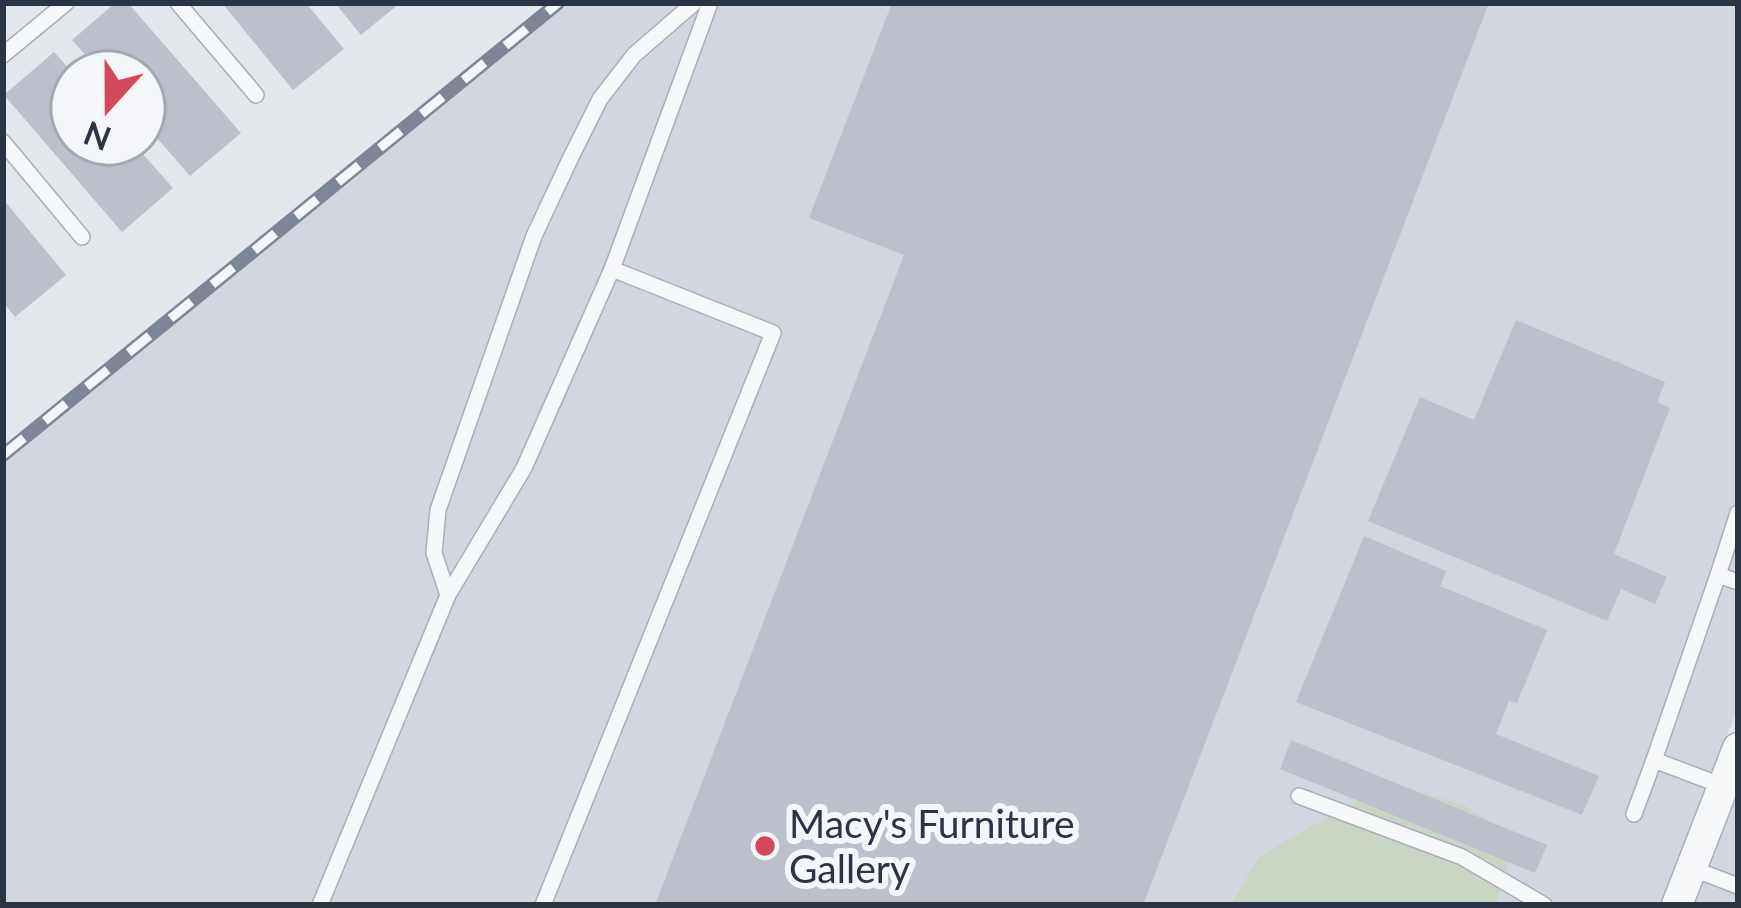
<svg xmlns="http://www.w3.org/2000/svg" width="1741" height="908" viewBox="0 0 1741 908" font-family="Lato,sans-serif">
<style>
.built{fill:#d2d6de}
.green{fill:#c9d6c5}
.building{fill:#bbc0ca}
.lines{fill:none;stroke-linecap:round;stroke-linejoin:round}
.service-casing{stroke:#a9aeb7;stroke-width:18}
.minor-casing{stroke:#a9aeb7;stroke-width:33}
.service{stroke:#f7f8fa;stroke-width:15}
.minor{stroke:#f7f8fa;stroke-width:30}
.rail-casing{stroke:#7d8696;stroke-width:14}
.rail{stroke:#f4f6f9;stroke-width:9;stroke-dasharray:27;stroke-linecap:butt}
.poi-dot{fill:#d1495b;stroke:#f4f6f9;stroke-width:4.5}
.labels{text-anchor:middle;stroke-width:12;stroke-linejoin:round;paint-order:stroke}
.poi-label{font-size:39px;fill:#2b3445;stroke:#f4f6f9;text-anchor:start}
</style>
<rect width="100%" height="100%" fill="#e4e7ec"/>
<g class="built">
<path d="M 552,3 L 1738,3 L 1738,707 L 1661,905 L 1497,905 L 1501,893 L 1387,783 L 1259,856 L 1230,905 L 3,905 L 3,453 Z"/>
<path d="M 1738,789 L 1738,905 L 1693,905 Z"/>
</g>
<path class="green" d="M 1387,783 L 1464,805 L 1514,838 L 1497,905 L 1230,905 L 1259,856 Z"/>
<g class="building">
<path d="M 115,3 L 128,3 L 241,133 L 190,176 L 144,123 L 144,72 L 100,72 L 72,40 Z"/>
<path d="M 222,3 L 306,3 L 344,49 L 293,90 Z"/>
<path d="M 335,3 L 400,3 L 361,35 Z"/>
<path d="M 892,3 L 1489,3 L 1143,905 L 655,905 L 904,255 L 809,218 Z"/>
<path d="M 54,52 L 72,72 L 72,144 L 134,144 L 173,188 L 122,232 L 4,95 Z"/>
<path d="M 3,199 L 66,275 L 15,317 L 3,302 Z"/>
<path d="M 1516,320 L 1665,382 L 1657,402 L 1670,408 L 1614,554 L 1667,577 L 1655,604 L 1621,589 L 1607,621 L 1368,521 L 1420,397 L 1474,420 Z"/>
<path d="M 1364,536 L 1446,571 L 1440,586 L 1547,630 L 1517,703 L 1509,701 L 1496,734 L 1599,776 L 1582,815 L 1296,702 Z"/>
<path d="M 1291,740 L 1547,845 L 1535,873 L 1280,769 Z"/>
</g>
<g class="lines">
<g class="service-casing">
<g id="service">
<path d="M 178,3 L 256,95"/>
<path d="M 3,55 L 66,3"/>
<path d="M 3,142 L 82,237"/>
<path d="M 1738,513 L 1718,575 L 1738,582"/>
<path d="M 1718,575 L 1654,760 L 1723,786"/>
<path d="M 448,595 L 434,553 L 438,510 L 534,236 L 571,157 L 600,99 L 634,55 L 694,3"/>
<path d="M 1299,796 L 1462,857 L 1544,905"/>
<path d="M 1634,814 L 1654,760"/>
<path d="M 1691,868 L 1738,886"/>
<path d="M 320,905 L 448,595 L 524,468 L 612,269 L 710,3"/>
<path d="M 543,905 L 773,333 L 612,269"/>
</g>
</g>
<g class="minor-casing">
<path id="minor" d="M 1677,905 L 1738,748"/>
</g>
<use href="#service" class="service"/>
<use href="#minor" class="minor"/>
<g class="rail-casing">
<path id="rail" d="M 3,455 L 558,3"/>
</g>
<use href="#rail" class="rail"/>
</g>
<circle class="poi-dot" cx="765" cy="846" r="12"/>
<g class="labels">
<g class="poi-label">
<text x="789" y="838">Macy's Furniture<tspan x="789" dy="45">Gallery</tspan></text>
</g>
</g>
<rect width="1741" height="908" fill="none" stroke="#2b3445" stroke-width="12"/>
<g transform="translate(108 108) rotate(201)"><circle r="57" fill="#f4f6f9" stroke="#a4a8b1" stroke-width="3"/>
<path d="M0-9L21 45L0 30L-21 45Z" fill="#d1495b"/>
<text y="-18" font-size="33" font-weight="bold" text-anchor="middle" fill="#2b3445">N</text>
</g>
</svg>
